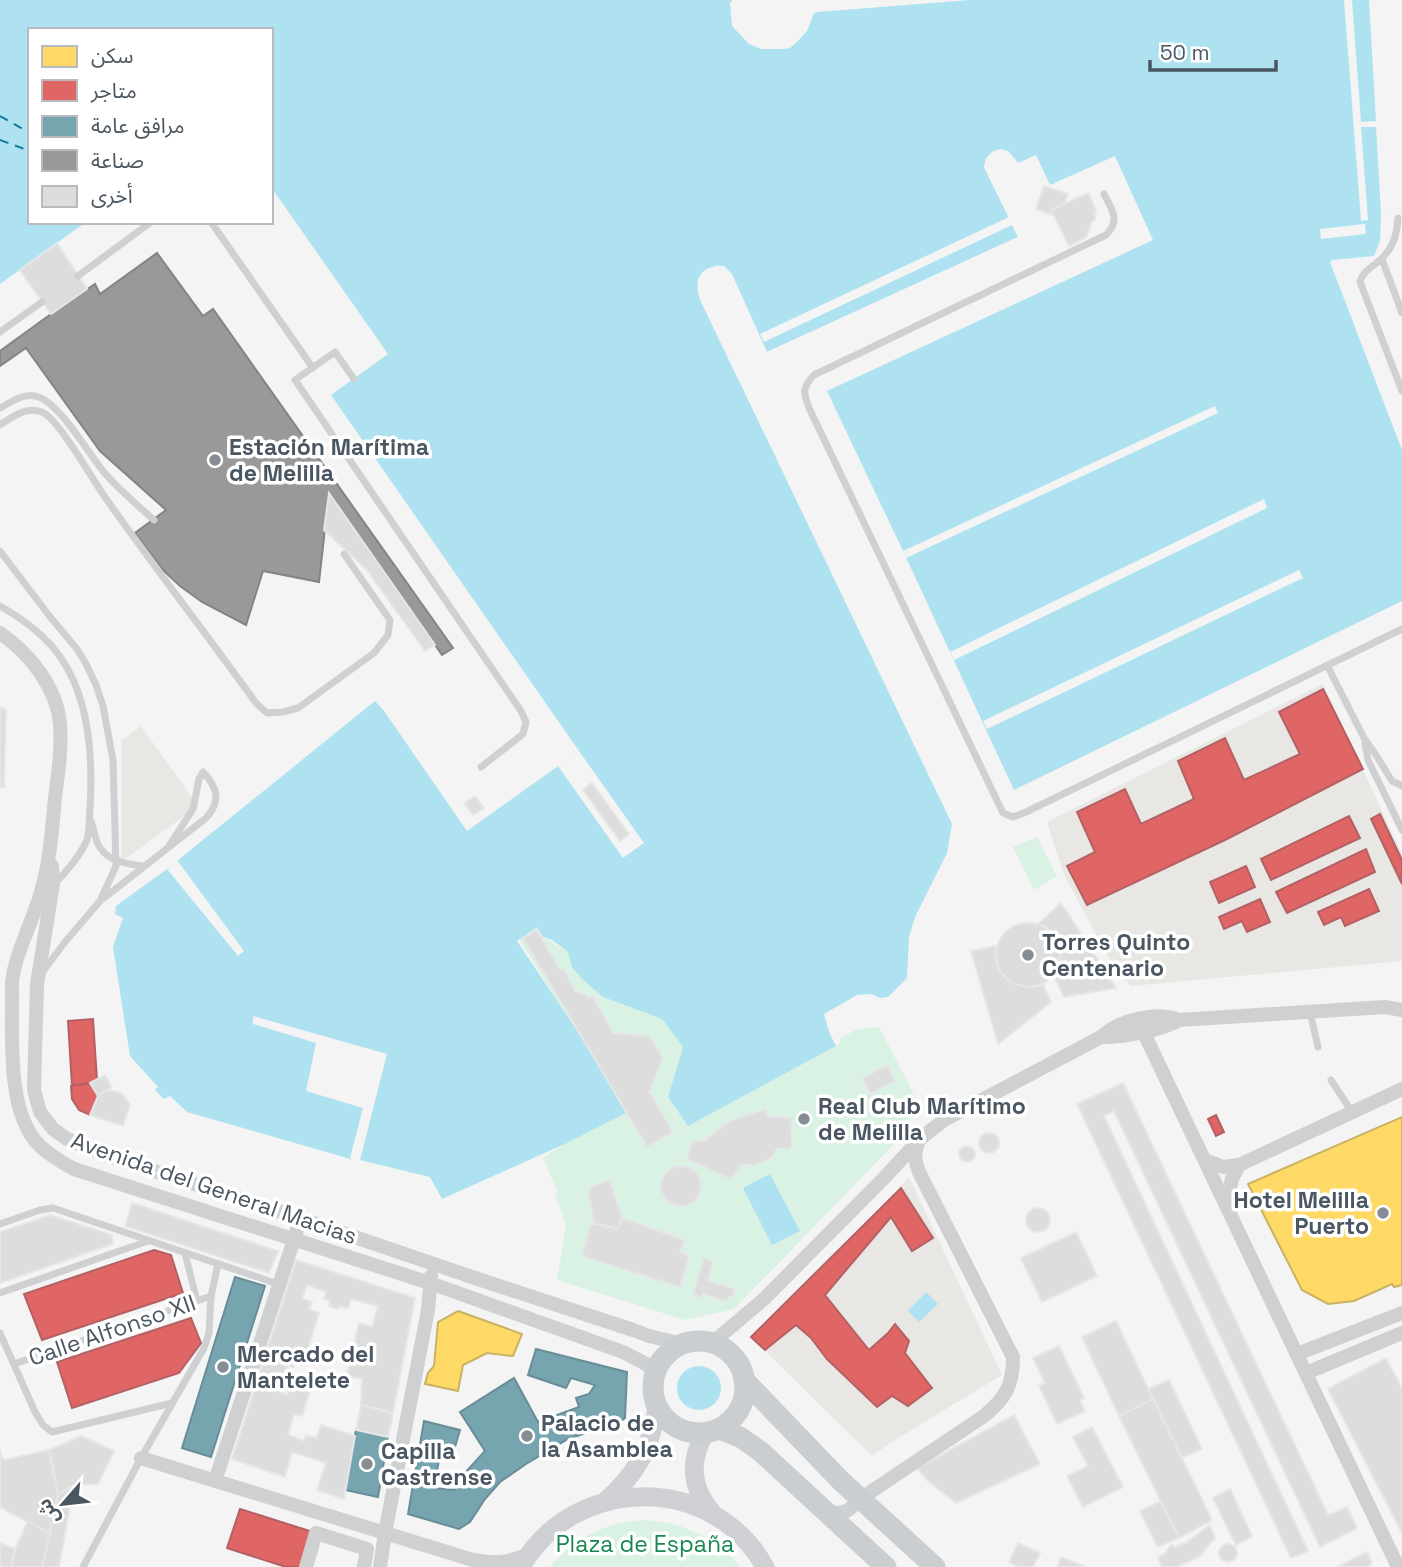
<svg xmlns="http://www.w3.org/2000/svg" width="1402" height="1567" viewBox="0 0 1402 1567" font-family="'Space Grotesk','Noto Sans Arabic',sans-serif">
<style>
.commercial{fill:#e8e7e3}
.green{fill:#d9f2e3}
.water{fill:#aee2f0}
.pier{fill:#f4f4f4}
.homes{fill:#ffd966;stroke:#c9b264;stroke-width:2}
.shops{fill:#e06666;stroke:#b36164;stroke-width:2}
.public{fill:#76a5af;stroke:#698d98;stroke-width:2}
.industry{fill:#999;stroke:#818588;stroke-width:2}
.lines{fill:none;stroke-linecap:round;stroke-linejoin:round}
.ferry{stroke:#0c7c9b;stroke-width:2;stroke-dasharray:9 7;stroke-linecap:butt}
.building{fill:#ddddde;stroke:#e5e6e7;stroke-width:2}
.lane{stroke:#ced0d2;stroke-width:7}
.street{stroke:#ced0d2;stroke-width:14}
.secondary{stroke:#ced0d4;stroke-width:19}
.primary{stroke:#caced1;stroke-width:21}
.poi-dot{fill:#868d94;stroke:#fff;stroke-width:2.5}
.labels{text-anchor:middle;stroke-width:7;stroke-linejoin:round;paint-order:stroke}
.poi-label{font-size:23px;font-weight:bold;fill:#4a5661;stroke:#fff;text-anchor:start}
.street-label{font-size:23px;fill:#4a5661;stroke:#fff}
.park-label{font-size:23px;fill:#17864f;stroke:#fff}
</style>
<rect width="100%" height="100%" fill="#f4f4f4"/>
<g class="commercial">
<path d="M 1323,684 L 1402,854 L 1402,961 L 1131,986 L 1117,973 L 1064,875 L 1047,822 Z"/>
<path d="M 141,726 L 198,806 L 121,862 L 121,741 Z"/>
<path d="M 909,1177 L 1002,1375 L 890,1443 L 872,1456 L 757,1343 L 757,1337 Z"/>
</g>
<g class="green">
<path d="M 1037,837 L 1057,876 L 1034,890 L 1013,847 Z"/>
<path d="M 537,926 L 543,937 L 568,952 L 583,980 L 603,997 L 662,1019 L 683,1047 L 668,1097 L 688,1126 L 840,1044 L 841,1038 L 857,1029 L 879,1027 L 917,1100 L 900,1138 L 734,1309 L 685,1320 L 557,1280 L 566,1226 L 555,1193 L 558,1193 L 543,1158 L 564,1144 L 626,1113 L 519,939 Z"/>
<path d="M 642,1520 C 679,1521 717,1537 740,1567 L 550,1567 C 574,1538 604,1523 642,1520 Z"/>
</g>
<g class="water">
<path d="M 0,0 L 1402,0 L 1402,208 L 1381,213 L 1380,241 L 1374,256 L 1332,260 L 1330,262 L 1402,450 L 1402,601 L 1014,790 L 903,551 L 827,391 L 1153,240 L 1115,156 L 1050,185 L 1036,155 L 1018,163 L 1008,151 L 993,152 L 984,167 L 1018,237 L 767,352 L 732,274 L 724,266 C 720,266 716,265 712,267 C 694,272 696,289 701,302 L 952,824 L 947,853 L 915,917 L 909,937 L 907,978 L 888,997 L 880,998 L 871,994 L 857,995 L 824,1014 L 829,1032 L 836,1046 L 688,1126 L 668,1097 L 683,1047 L 662,1019 L 603,997 L 583,980 L 572,967 L 568,952 L 552,940 L 543,937 L 537,927 L 517,941 L 592,1053 L 626,1113 L 567,1143 L 442,1199 L 430,1177 L 360,1160 L 354,1160 L 187,1112 L 170,1096 L 164,1099 L 155,1090 L 158,1087 L 130,1056 L 113,947 L 123,918 L 115,914 L 116,906 L 167,869 L 375,701 L 384,711 L 467,831 L 579,751 L 331,395 L 388,354 L 271,187 L 271,30 L 30,30 L 30,222 L 86,222 L 0,284 Z"/>
<path d="M 770,1174 L 800,1231 L 772,1245 L 743,1188 Z"/>
<path d="M 926,1292 L 938,1304 L 919,1322 L 908,1311 Z"/>
<circle cx="699" cy="1388" r="22"/>
</g>
<g class="pier">
<path d="M 732,0 L 970,0 L 817,12 L 814,13 L 807,31 L 797,42 L 790,48 L 783,49 L 761,49 L 749,44 L 732,26 L 730,3 Z"/>
<path d="M 1344,0 L 1352,0 L 1361,122 L 1376,121 L 1369,0 L 1402,0 L 1402,208 L 1381,213 L 1376,127 L 1361,127 L 1368,220 L 1361,221 Z"/>
<path d="M 1001,149 L 1008,151 L 1018,163 L 1015,165 L 1006,154 L 1001,153 L 995,155 L 989,160 L 988,167 L 1016,224 L 1021,237 L 1020,240 L 769,355 L 767,352 L 1018,237 L 1012,225 L 764,342 L 760,334 L 1009,217 L 984,167 L 986,158 L 993,151 Z"/>
<path d="M 1365,224 L 1366,234 L 1321,239 L 1320,229 Z"/>
<path d="M 1215,406 L 1218,413 L 906,558 L 903,551 Z"/>
<path d="M 1264,499 L 1267,508 L 954,660 L 950,652 Z"/>
<path d="M 1299,570 L 1303,578 L 987,729 L 983,721 Z"/>
<path d="M 579,751 L 644,843 L 623,858 L 558,766 Z"/>
<path d="M 177,860 L 244,951 L 238,956 L 167,869 Z"/>
<path d="M 253,1016 L 387,1054 L 360,1160 L 354,1160 L 350,1158 L 363,1108 L 306,1091 L 316,1043 L 253,1024 Z"/>
</g>
<g class="homes">
<path d="M 1402,1117 L 1402,1285 L 1394,1287 L 1392,1284 L 1354,1301 L 1328,1304 L 1302,1290 L 1248,1184 Z"/>
<path d="M 458,1311 L 522,1334 L 513,1356 L 487,1353 L 463,1365 L 458,1391 L 425,1384 L 428,1373 L 434,1366 L 438,1322 Z"/>
</g>
<g class="shops">
<path d="M 1323,689 L 1363,769 L 1225,840 L 1087,905 L 1067,866 L 1095,852 L 1077,812 L 1125,789 L 1141,824 L 1194,799 L 1178,761 L 1225,738 L 1244,780 L 1300,754 L 1279,712 Z"/>
<path d="M 1380,814 L 1402,860 L 1402,884 L 1371,819 Z"/>
<path d="M 1349,816 L 1360,838 L 1271,880 L 1261,859 Z"/>
<path d="M 1366,849 L 1375,872 L 1287,913 L 1276,892 Z"/>
<path d="M 1246,866 L 1255,887 L 1219,903 L 1210,882 Z"/>
<path d="M 1369,889 L 1379,911 L 1345,926 L 1341,917 L 1324,925 L 1318,912 Z"/>
<path d="M 1260,899 L 1270,922 L 1247,932 L 1242,921 L 1224,929 L 1219,917 Z"/>
<path d="M 93,1019 L 97,1080 L 90,1083 L 72,1086 L 68,1021 Z"/>
<path d="M 90,1083 L 98,1096 L 90,1115 L 79,1110 L 72,1099 L 71,1086 Z"/>
<path d="M 1216,1115 L 1224,1132 L 1216,1136 L 1208,1119 Z"/>
<path d="M 901,1188 L 933,1238 L 912,1251 L 891,1217 L 825,1295 L 869,1350 L 888,1333 L 895,1324 L 909,1341 L 905,1353 L 932,1388 L 908,1406 L 892,1396 L 877,1407 L 827,1359 L 811,1338 L 796,1325 L 765,1350 L 751,1337 Z"/>
<path d="M 154,1250 L 171,1255 L 183,1293 L 42,1340 L 24,1294 Z"/>
<path d="M 191,1318 L 201,1343 L 179,1373 L 72,1408 L 57,1362 Z"/>
<path d="M 240,1509 L 316,1533 L 306,1567 L 286,1567 L 227,1548 Z"/>
</g>
<g class="public">
<path d="M 235,1277 L 265,1286 L 211,1457 L 182,1448 Z"/>
<path d="M 536,1349 L 627,1372 L 625,1418 L 614,1426 L 589,1432 L 568,1439 L 526,1464 L 500,1482 L 485,1499 L 470,1522 L 459,1529 L 408,1514 L 424,1421 L 460,1430 L 452,1457 L 440,1454 L 434,1488 L 454,1490 L 462,1476 L 485,1451 L 460,1412 L 514,1378 L 538,1422 L 579,1407 L 576,1398 L 589,1394 L 595,1385 L 571,1378 L 566,1388 L 528,1375 Z"/>
<path d="M 356,1430 L 388,1437 L 378,1497 L 345,1490 Z"/>
</g>
<path class="industry" d="M 157,253 L 203,316 L 213,309 L 453,648 L 442,655 L 329,493 L 319,582 L 263,571 L 246,625 L 202,602 L 180,586 L 164,571 L 135,533 L 166,510 L 100,451 L 26,348 L 0,366 L 0,351 L 51,314 L 95,284 L 100,294 Z"/>
<g class="lines">
<g class="ferry">
<path d="M 0,116 L 30,133"/>
<path d="M 0,140 L 30,151"/>
</g>
</g>
<g class="building">
<path d="M 1044,186 L 1068,194 L 1065,203 L 1051,210 L 1055,216 L 1036,209 Z"/>
<path d="M 1088,193 L 1096,210 L 1094,215 L 1096,216 L 1094,221 L 1092,221 L 1086,237 L 1069,246 L 1051,210 Z"/>
<path d="M 57,243 L 87,289 L 51,314 L 20,270 Z"/>
<path d="M 329,493 L 435,645 L 425,651 L 367,570 L 324,530 Z"/>
<path d="M 0,707 L 6,709 L 4,787 L 0,787 Z"/>
<path d="M 592,783 L 629,834 L 620,841 L 583,790 Z"/>
<path d="M 475,796 L 484,808 L 473,815 L 464,803 Z"/>
<path d="M 1061,903 L 1116,988 L 1064,997 L 1053,974 L 1057,969 L 1061,956 L 1059,945 L 1053,934 L 1044,926 L 1038,924 Z"/>
<circle cx="1028" cy="955" r="32"/>
<path d="M 537,930 L 560,969 L 563,968 L 575,991 L 586,995 L 589,998 L 593,996 L 613,1033 L 649,1036 L 663,1057 L 651,1089 L 649,1091 L 673,1132 L 647,1147 L 523,938 Z"/>
<path d="M 996,946 L 995,955 L 998,967 L 1003,976 L 1014,984 L 1027,987 L 1038,986 L 1043,984 L 1051,1002 L 998,1044 L 971,951 Z"/>
<path d="M 887,1065 L 895,1081 L 870,1094 L 862,1078 Z"/>
<path d="M 105,1075 L 112,1087 L 98,1096 L 90,1083 Z"/>
<path d="M 1123,1083 L 1328,1515 L 1347,1507 L 1357,1528 L 1320,1547 L 1114,1111 L 1104,1116 L 1308,1551 L 1291,1558 L 1077,1104 Z"/>
<path d="M 107,1090 L 121,1093 L 130,1104 L 123,1126 L 90,1115 L 98,1096 Z"/>
<path d="M 766,1109 L 768,1116 L 791,1118 L 792,1149 L 777,1149 L 770,1159 L 754,1165 L 742,1165 L 730,1179 L 687,1159 L 692,1142 L 706,1140 L 713,1133 L 734,1119 Z"/>
<circle cx="989" cy="1143" r="10"/>
<circle cx="967" cy="1154" r="8"/>
<circle cx="681" cy="1186" r="20"/>
<path d="M 610,1181 L 622,1218 L 618,1229 L 594,1223 L 588,1192 L 593,1186 L 603,1182 Z"/>
<path d="M 132,1203 L 278,1251 L 269,1273 L 125,1226 Z"/>
<circle cx="1038" cy="1220" r="12"/>
<path d="M 50,1215 L 112,1235 L 113,1244 L 0,1283 L 0,1232 Z"/>
<path d="M 622,1218 L 685,1240 L 680,1252 L 689,1256 L 680,1287 L 582,1256 L 591,1223 L 618,1229 Z"/>
<path d="M 1076,1232 L 1097,1276 L 1042,1302 L 1021,1258 Z"/>
<path d="M 704,1258 L 713,1262 L 708,1280 L 735,1289 L 732,1297 L 729,1297 L 727,1302 L 703,1294 L 701,1298 L 693,1294 Z"/>
<path d="M 296,1260 L 415,1298 L 393,1413 L 361,1405 L 362,1379 L 347,1376 L 359,1323 L 372,1327 L 378,1306 L 351,1299 L 348,1308 L 339,1306 L 338,1309 L 329,1306 L 330,1301 L 324,1299 L 326,1292 L 307,1285 L 302,1299 L 312,1302 L 309,1309 L 319,1313 L 307,1352 L 299,1349 L 293,1367 L 288,1365 L 279,1392 L 287,1395 L 290,1387 L 309,1393 L 302,1416 L 294,1414 L 288,1435 L 304,1441 L 306,1435 L 316,1438 L 321,1425 L 355,1436 L 344,1499 L 317,1490 L 326,1463 L 292,1452 L 285,1477 L 232,1459 Z"/>
<path d="M 1116,1321 L 1153,1399 L 1119,1416 L 1082,1337 Z"/>
<path d="M 1059,1346 L 1084,1398 L 1080,1400 L 1085,1411 L 1057,1424 L 1039,1386 L 1045,1383 L 1033,1358 Z"/>
<path d="M 1386,1358 L 1402,1389 L 1402,1533 L 1328,1389 Z"/>
<path d="M 1169,1380 L 1202,1449 L 1182,1458 L 1148,1389 Z"/>
<path d="M 1153,1399 L 1212,1520 L 1179,1538 L 1119,1416 Z"/>
<path d="M 361,1405 L 393,1413 L 388,1437 L 356,1430 Z"/>
<path d="M 1014,1415 L 1040,1464 L 956,1503 L 926,1479 L 917,1468 Z"/>
<path d="M 1092,1427 L 1123,1487 L 1083,1507 L 1067,1476 L 1088,1466 L 1073,1437 Z"/>
<path d="M 81,1436 L 114,1451 L 98,1484 L 74,1485 L 58,1495 L 49,1450 Z"/>
<path d="M 0,1450 L 1,1456 L 5,1460 L 49,1450 L 58,1495 L 50,1534 L 0,1507 Z"/>
<path d="M 74,1485 L 59,1567 L 42,1567 L 58,1495 Z"/>
<path d="M 1230,1489 L 1252,1536 L 1236,1545 L 1213,1498 Z"/>
<path d="M 1161,1501 L 1179,1538 L 1158,1547 L 1140,1511 Z"/>
<path d="M 28,1521 L 50,1534 L 42,1567 L 11,1567 L 15,1549 Z"/>
<path d="M 1210,1525 L 1215,1538 L 1199,1557 L 1176,1567 L 1162,1567 L 1158,1557 L 1166,1553 L 1169,1547 L 1172,1545 L 1175,1547 L 1187,1542 Z"/>
<path d="M 0,1543 L 15,1549 L 11,1567 L 0,1567 Z"/>
<path d="M 1018,1543 L 1040,1553 L 1033,1567 L 1019,1567 L 1009,1562 Z"/>
<circle cx="1228" cy="1553" r="9"/>
<path d="M 1367,1552 L 1372,1563 L 1368,1567 L 1337,1567 Z"/>
<path d="M 1061,1557 L 1084,1566 L 1083,1567 L 1057,1567 Z"/>
</g>
<g class="lines">
<g class="lane">
<path d="M 1104,194 C 1112,210 1121,220 1106,235 L 814,375 C 802,388 803,392 809,408 L 1003,813 L 1013,817 L 1024,813 L 1402,629"/>
<path d="M 1398,218 C 1397,235 1393,249 1379,261 C 1371,268 1363,271 1360,282 L 1402,391"/>
<path d="M 211,222 L 313,368"/>
<path d="M 1382,259 L 1402,313"/>
<path d="M 78,276 L 151,222"/>
<path d="M 0,332 L 42,302"/>
<path d="M 354,379 L 335,352 L 295,380 L 521,711 L 526,722 L 523,734 L 481,767"/>
<path d="M 0,408 C 9,403 24,393 35,396 C 58,400 88,453 103,471 C 118,489 136,504 154,520"/>
<path d="M 0,425 C 14,416 28,405 44,413 C 60,422 94,482 107,500 C 155,568 207,635 256,703 L 267,713 L 283,712 L 298,708 L 374,653 L 388,635 L 390,620 L 344,554"/>
<path d="M 0,551 L 51,618 L 77,649 L 86,664 L 96,685 L 103,706 L 113,760 L 116,866 L 100,901 L 65,942 L 41,974"/>
<path d="M 0,606 C 23,619 46,636 61,658 C 90,700 93,759 90,808 C 89,818 90,830 87,840 C 80,856 67,871 55,883"/>
<path d="M 1327,665 L 1364,738 L 1376,755 L 1392,781 L 1402,786"/>
<path d="M 1365,743 L 1368,760 L 1402,830"/>
<path d="M 91,821 C 94,829 95,842 101,849 C 110,862 129,864 143,866"/>
<path d="M 104,898 L 206,818 C 222,801 217,787 203,772 L 199,779 L 193,809 L 169,846"/>
<path d="M 1310,1012 L 1318,1047"/>
<path d="M 1331,1080 L 1352,1112"/>
<path d="M 0,1224 L 40,1210 L 53,1208 L 278,1284"/>
<path d="M 185,1253 L 197,1301"/>
<path d="M 0,1293 L 148,1241"/>
<path d="M 0,1333 L 35,1412 L 43,1425 L 52,1432 L 172,1403"/>
<path d="M 14,1364 L 211,1296"/>
<path d="M 83,1567 L 141,1458 L 204,1348 L 209,1333 L 211,1296 L 218,1264"/>
</g>
<g class="street">
<path d="M 0,633 C 29,653 57,687 60,724 C 62,748 58,774 55,798 C 52,830 50,861 41,892 C 33,921 14,956 12,983 C 13,1029 5,1111 39,1145 C 49,1155 61,1162 74,1169 L 430,1283 L 623,1352 L 646,1364 L 655,1372"/>
<path d="M 52,866 L 53,884 L 37,984 L 34,1090 L 40,1112 L 53,1129 L 67,1139 L 105,1155 L 284,1213 L 478,1279 L 633,1330 L 649,1336 L 683,1344"/>
<path d="M 1143,1031 L 1398,1567"/>
<path d="M 1101,1037 C 1119,1038 1164,1030 1179,1020"/>
<path d="M 1205,1160 L 1223,1167 L 1239,1165 L 1402,1089"/>
<path d="M 1226,1204 L 1232,1179 L 1239,1165"/>
<path d="M 712,1343 L 764,1299 L 885,1177 L 920,1139 L 944,1120 L 1101,1037 C 1119,1020 1156,1011 1179,1020 L 1385,1007 L 1402,1010"/>
<path d="M 1297,1354 L 1402,1313"/>
<path d="M 1306,1373 L 1402,1333"/>
<path d="M 141,1458 L 473,1560 C 494,1564 511,1563 530,1553"/>
<path d="M 215,1481 L 301,1218"/>
<path d="M 827,1513 C 845,1514 848,1512 860,1499 L 984,1416 C 1006,1398 1013,1385 1013,1357 L 919,1172 C 914,1159 914,1153 919,1140"/>
<path d="M 306,1567 L 316,1533 L 367,1549 L 364,1567"/>
<path d="M 380,1567 L 385,1533 L 428,1310 L 431,1276"/>
</g>
<g class="secondary">
<path d="M 705,1433 C 688,1463 691,1489 714,1515"/>
<path d="M 606,1501 C 637,1473 651,1448 657,1407"/>
<path d="M 521,1567 C 574,1474 713,1473 765,1567"/>
</g>
<g class="primary">
<circle cx="699" cy="1387" r="46"/>
<path d="M 744,1380 L 841,1481 L 935,1567"/>
<path d="M 719,1429 L 740,1437 L 760,1451 L 886,1567"/>
</g>
</g>
<g class="poi-dot">
<circle cx="215" cy="460" r="7"/>
<circle cx="1028" cy="955" r="7"/>
<circle cx="804" cy="1119" r="7"/>
<circle cx="1383" cy="1213" r="7"/>
<circle cx="223" cy="1367" r="7"/>
<circle cx="527" cy="1436" r="7"/>
<circle cx="367" cy="1464" r="7"/>
</g>
<g class="labels">
<g class="poi-label">
<text x="229" y="455">Estación Marítima<tspan x="229" dy="26">de Melilla</tspan></text>
<text x="1042" y="950">Torres Quinto<tspan x="1042" dy="26">Centenario</tspan></text>
<text x="818" y="1114">Real Club Marítimo<tspan x="818" dy="26">de Melilla</tspan></text>
<text x="1369" y="1208" text-anchor="end">Hotel Melilla<tspan x="1369" dy="26">Puerto</tspan></text>
<text x="237" y="1362">Mercado del<tspan x="237" dy="26">Mantelete</tspan></text>
<text x="541" y="1431">Palacio de<tspan x="541" dy="26">la Asamblea</tspan></text>
<text x="381" y="1459">Capilla<tspan x="381" dy="26">Castrense</tspan></text>
</g>
<g class="street-label">
<text transform="translate(214 1188) rotate(19)" y="8">Avenida del General Macias</text>
<text transform="translate(112 1330) rotate(-19)" y="8">Calle Alfonso XII</text>
</g>
<g class="park-label">
<text x="645" y="1552">Plaza de España</text>
</g>
</g>
<rect x="28" y="28" width="245" height="196" fill="#ffffff" stroke="#b7bbc0" stroke-width="2"/>
<rect x="42" y="46" width="35" height="21" fill="#ffd966" stroke="#b7bbc0" stroke-width="2"/>
<text x="91" y="63" font-size="21" fill="#4a5661">سكن</text>
<rect x="42" y="80" width="35" height="21" fill="#e06666" stroke="#b7bbc0" stroke-width="2"/>
<text x="91" y="98" font-size="21" fill="#4a5661">متاجر</text>
<rect x="42" y="116" width="35" height="21" fill="#76a5af" stroke="#b7bbc0" stroke-width="2"/>
<text x="91" y="133" font-size="21" fill="#4a5661">مرافق عامة</text>
<rect x="42" y="150" width="35" height="21" fill="#999999" stroke="#b7bbc0" stroke-width="2"/>
<text x="91" y="168" font-size="21" fill="#4a5661">صناعة</text>
<rect x="42" y="186" width="35" height="21" fill="#ddddde" stroke="#b7bbc0" stroke-width="2"/>
<text x="91" y="203" font-size="21" fill="#4a5661">أخرى</text>
<g transform="translate(63 1504) rotate(242)" stroke="#ffffff" stroke-width="5" paint-order="stroke">
<path d="M0-5L12 26L0 18L-12 26Z" fill="#4a5661"/>
<text y="-10" font-size="19" font-weight="bold" text-anchor="middle" fill="#4a5661">ش</text>
</g>
<path d="M1150 60v10h126v-10" fill="none" stroke="#4a5661" stroke-width="3.5"/>
<text x="1160" y="60" font-size="21" fill="#4a5661" stroke="#ffffff" stroke-width="5" paint-order="stroke">50 m</text>
</svg>
